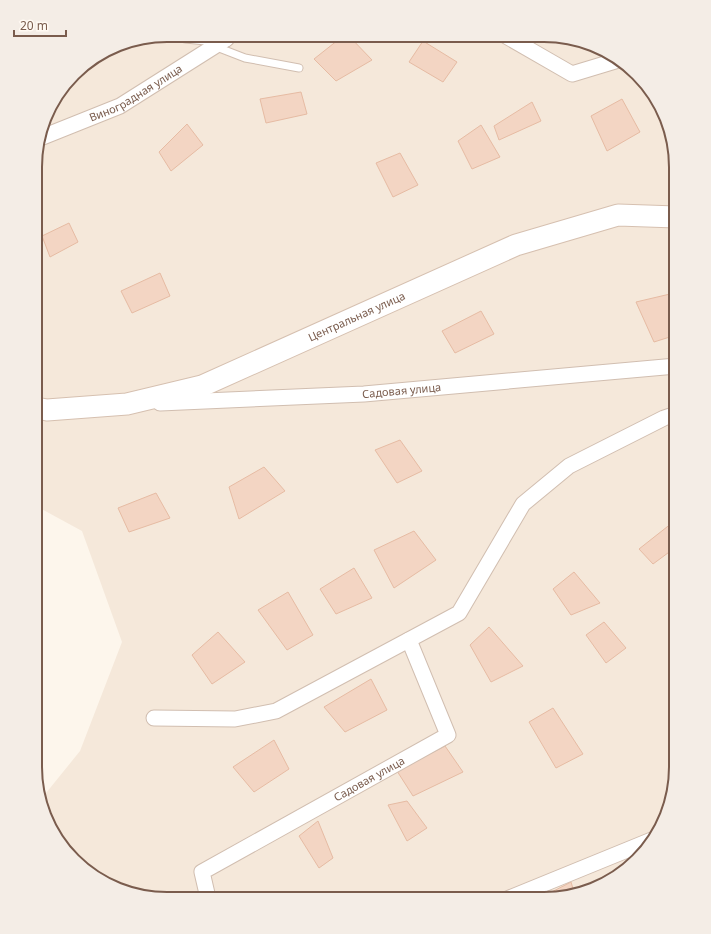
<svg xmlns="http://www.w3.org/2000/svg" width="711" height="934" viewBox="0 0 711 934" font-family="'Noto Sans',sans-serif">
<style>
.residential{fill:#f5e8da}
.building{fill:#f3d5c3;stroke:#e6bba3}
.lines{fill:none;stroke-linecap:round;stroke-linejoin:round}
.lane-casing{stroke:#d1beb0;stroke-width:9}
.street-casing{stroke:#d1beb0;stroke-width:17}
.secondary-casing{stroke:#d6c0b0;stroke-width:23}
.lane{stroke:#fff;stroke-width:7}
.street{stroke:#fff;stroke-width:15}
.secondary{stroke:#fff;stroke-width:21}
.labels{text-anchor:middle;stroke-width:4;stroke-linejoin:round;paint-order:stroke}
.street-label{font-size:11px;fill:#7a5c4d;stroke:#fffaf3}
.rim{fill:none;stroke:#7a5c4d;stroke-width:2}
</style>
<rect width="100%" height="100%" fill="#fdf6ec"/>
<path class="residential" d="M 167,35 L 561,36 L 617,57 L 662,109 L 676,167 L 676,775 L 654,840 L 602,885 L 544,899 L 150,898 L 94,877 L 49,825 L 42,798 L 80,751 L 122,642 L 82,531 L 36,506 L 36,150 L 53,101 L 80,68 L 125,42 Z"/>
<g class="building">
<path d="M 343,36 L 349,36 L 372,60 L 336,81 L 314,59 Z"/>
<path d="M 423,41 L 457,62 L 443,82 L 409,62 Z"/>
<path d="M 301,92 L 307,114 L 266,123 L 260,99 Z"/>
<path d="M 622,99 L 640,132 L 607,151 L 591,116 Z"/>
<path d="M 532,102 L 541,121 L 499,140 L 494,126 Z"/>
<path d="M 187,124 L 203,145 L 171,171 L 159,152 Z"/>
<path d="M 481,125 L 500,157 L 472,169 L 458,141 Z"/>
<path d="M 400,153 L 418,185 L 393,197 L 376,163 Z"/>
<path d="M 69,223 L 78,242 L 50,257 L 42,236 Z"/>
<path d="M 160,273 L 170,296 L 132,313 L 121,291 Z"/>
<path d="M 670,294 L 676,310 L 676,335 L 654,342 L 636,302 Z"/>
<path d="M 481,311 L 494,334 L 455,353 L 442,331 Z"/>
<path d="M 400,440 L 422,471 L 397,483 L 375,450 Z"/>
<path d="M 264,467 L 285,491 L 239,519 L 229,487 Z"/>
<path d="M 156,493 L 170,518 L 129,532 L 118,508 Z"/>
<path d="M 672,523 L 676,528 L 676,547 L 653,564 L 639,549 Z"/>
<path d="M 414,531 L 436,560 L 394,588 L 374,550 Z"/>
<path d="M 354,568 L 372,598 L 336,614 L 320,589 Z"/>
<path d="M 574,572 L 600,603 L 571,615 L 553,589 Z"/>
<path d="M 288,592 L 313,635 L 287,650 L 258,610 Z"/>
<path d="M 604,622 L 626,648 L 606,663 L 586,635 Z"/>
<path d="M 489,627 L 523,666 L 491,682 L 470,645 Z"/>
<path d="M 218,632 L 245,662 L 212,684 L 192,655 Z"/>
<path d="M 371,679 L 387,710 L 345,732 L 324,707 Z"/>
<path d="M 553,708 L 583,754 L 556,768 L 529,722 Z"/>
<path d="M 274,740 L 289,769 L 254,792 L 233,767 Z"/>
<path d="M 445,746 L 463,772 L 413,796 L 397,771 Z"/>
<path d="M 407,801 L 427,828 L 407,841 L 388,805 Z"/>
<path d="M 318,821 L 333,858 L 319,868 L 299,836 Z"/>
<path d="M 571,882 L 574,892 L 545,899 L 544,896 Z"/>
</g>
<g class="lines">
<g class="lane-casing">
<path id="lane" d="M 214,46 L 245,58 L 299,68"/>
</g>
<g class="street-casing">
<g id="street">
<path d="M 186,35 L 226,39 L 228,37"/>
<path d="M 506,36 L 572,74 L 615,61 L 618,58"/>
<path id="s1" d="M 40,138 L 120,106 L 226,39"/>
<path id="s2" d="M 160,403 L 364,394 L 676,366"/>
<path d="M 154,718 L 235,719 L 276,711 L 459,613 L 523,504 L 569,466 L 664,418 L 676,414"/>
<path id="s3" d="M 208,898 L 202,872 L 448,735 L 409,640"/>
<path d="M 507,899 L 654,839"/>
</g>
</g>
<g class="secondary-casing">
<g id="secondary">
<path id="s4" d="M 36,408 L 47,410 L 127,404 L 202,386 L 516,245 L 618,215 L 676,217"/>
</g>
</g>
<use href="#lane" class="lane"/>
<use href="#street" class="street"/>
<use href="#secondary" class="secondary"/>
</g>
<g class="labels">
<g class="street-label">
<text dy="4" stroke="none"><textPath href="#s1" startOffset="106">Виноградная улица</textPath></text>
<text dy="4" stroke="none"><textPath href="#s4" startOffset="338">Центральная улица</textPath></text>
<text dy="4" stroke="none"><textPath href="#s2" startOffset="242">Садовая улица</textPath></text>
<text dy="4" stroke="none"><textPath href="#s3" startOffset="218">Садовая улица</textPath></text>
</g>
</g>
<path d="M0 0H711V934H0ZM167 42H544A125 125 0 0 1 669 167V767A125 125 0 0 1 544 892H167A125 125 0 0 1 42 767V167A125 125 0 0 1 167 42Z" fill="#f4ede6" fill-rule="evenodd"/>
<path class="rim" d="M167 42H544A125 125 0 0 1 669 167V767A125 125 0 0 1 544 892H167A125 125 0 0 1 42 767V167A125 125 0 0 1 167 42Z"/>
<path d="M14 30v6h52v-6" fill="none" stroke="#7a5c4d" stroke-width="2"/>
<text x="20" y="30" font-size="12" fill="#7a5c4d" stroke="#fffaf3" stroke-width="3" paint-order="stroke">20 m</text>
</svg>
